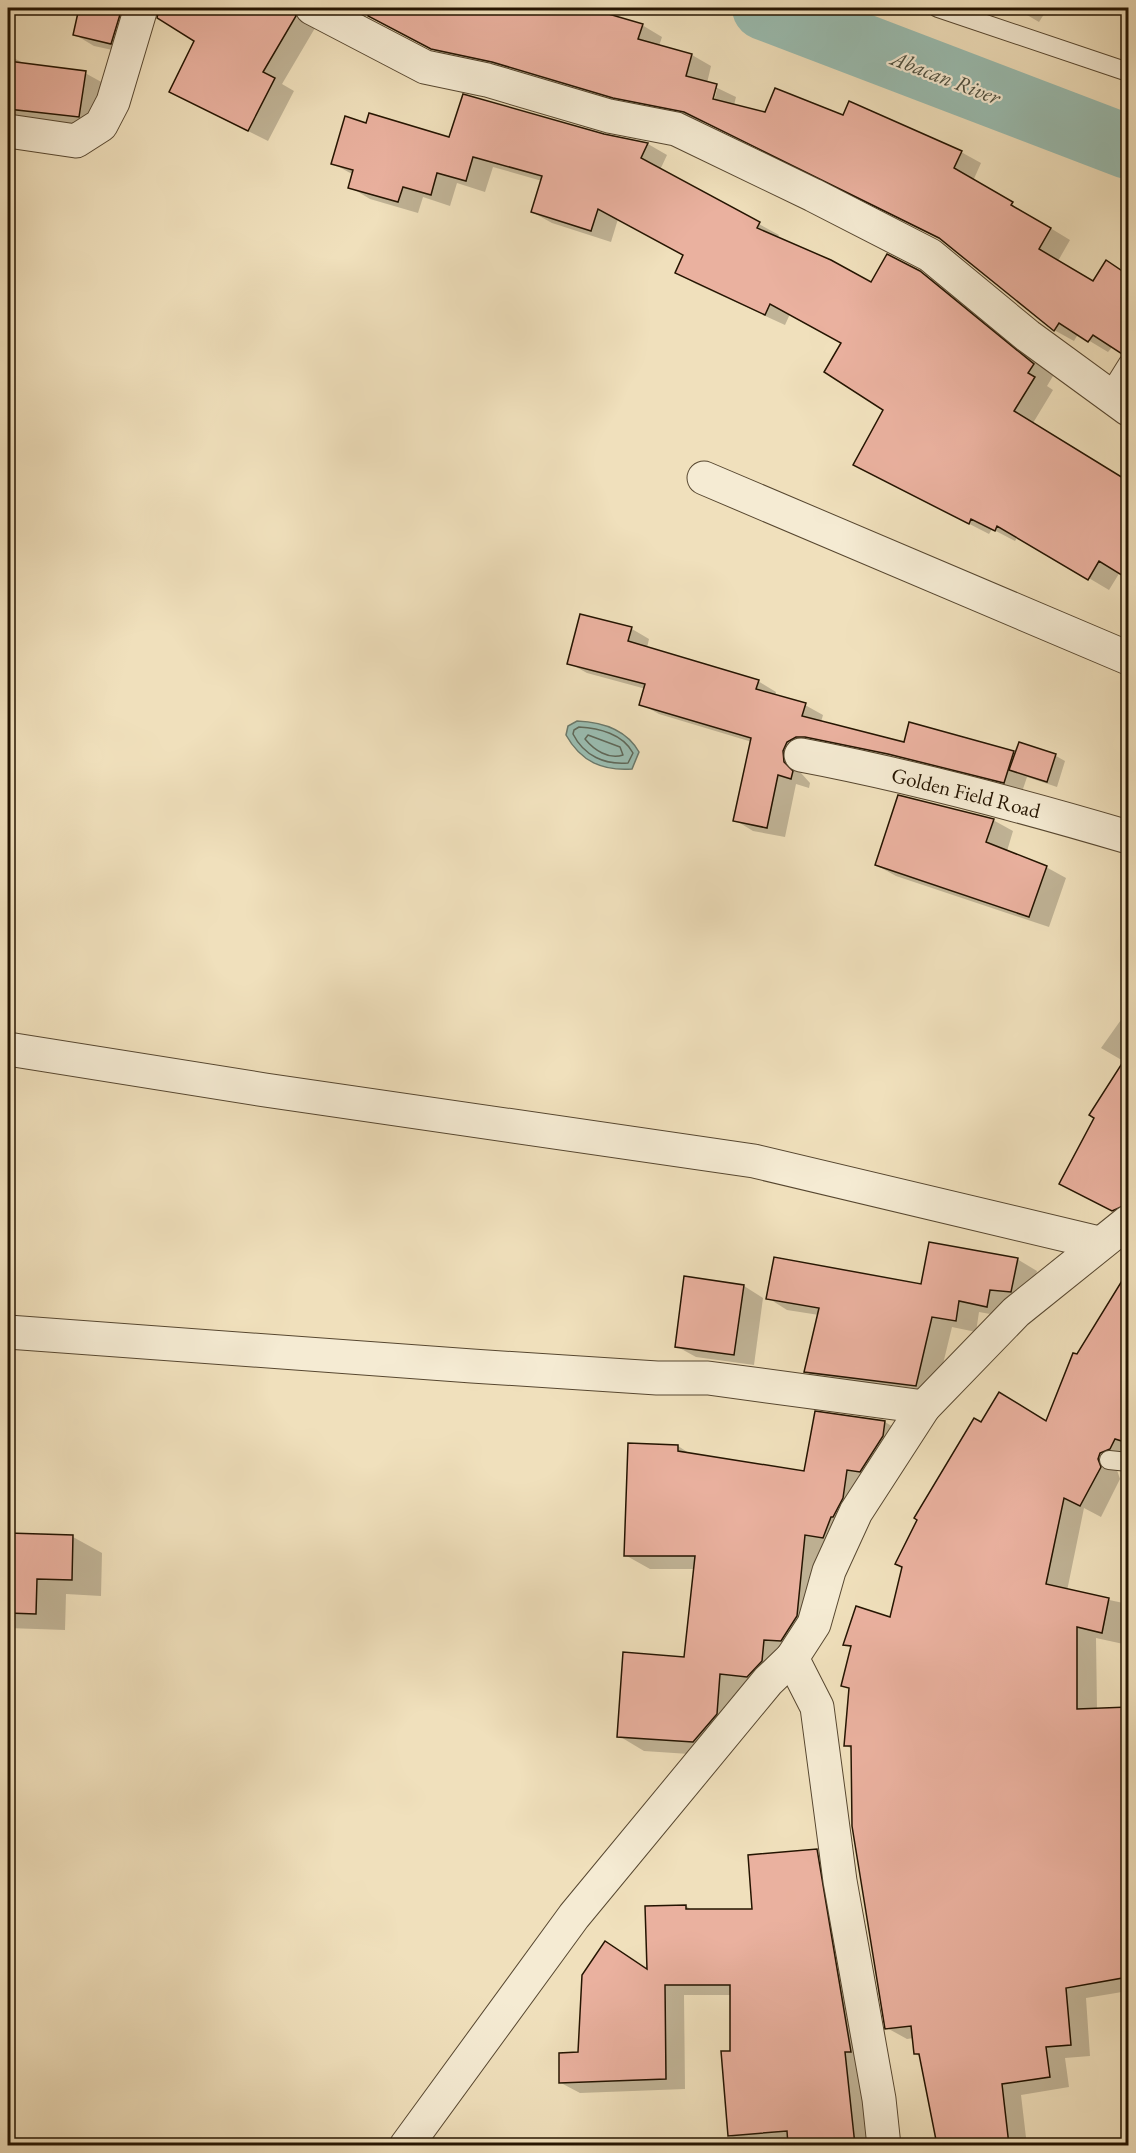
<svg xmlns="http://www.w3.org/2000/svg" width="1136" height="2153" viewBox="0 0 1136 2153" font-family="'EB Garamond',serif">
<style>
.water{fill:#9abdb1;stroke:#6b796b;stroke-width:1.5}
.shadow{fill:#0003;fill-rule:evenodd}
.lines{fill:none;stroke-linecap:round;stroke-linejoin:round}
.shore{stroke:#5f6859;stroke-width:1.5}
.river{stroke:#9abdb1;stroke-width:64}
.building{fill:#eab19f;stroke:#241401;stroke-width:1.5}
.lane-casing{stroke:#574730;stroke-width:20}
.street-casing{stroke:#574730;stroke-width:35}
.lane{stroke:#f5ebd3;stroke-width:18}
.street{stroke:#f5ebd3;stroke-width:33}
.labels{text-anchor:middle;stroke-width:4.5;stroke-linejoin:round;paint-order:stroke}
.street-label{font-size:21px;fill:#241401;stroke:#f5ebd3}
.water-label{font-size:22px;font-style:italic;fill:#4d4f3f;stroke:#f5ebd3}
</style>
<rect width="100%" height="100%" fill="#f0e0bc"/>
<filter id="stains"><feTurbulence type="fractalNoise" baseFrequency=".00333" numOctaves="4"/><feColorMatrix values="0 0 0 0 .2 0 0 0 0 .09 0 0 0 0 .02 0 0 0 .5 -.17"/></filter>
<radialGradient id="worn" r=".72"><stop offset=".6" stop-color="#630" stop-opacity="0"/><stop offset="1" stop-color="#630" stop-opacity=".3"/></radialGradient>
<path class="water" d="M 577,721 C 602,722 626,729 639,752 L 632,769 C 603,771 581,762 566,735 L 568,726 Z"/>
<g class="shadow">
<path d="M 81,8 L 128,8 L 131,54 L 94,46 L 74,34 Z"/>
<path d="M 173,8 L 318,8 L 315,28 L 282,84 L 294,91 L 268,141 L 190,102 L 196,40 L 164,21 Z"/>
<path d="M 352,8 L 597,8 L 613,17 L 642,25 L 662,37 L 659,46 L 692,55 L 711,66 L 707,83 L 736,97 L 734,105 L 766,114 L 843,117 L 961,152 L 981,163 L 973,181 L 1070,240 L 1058,261 L 1094,282 L 1106,262 L 1128,275 L 1128,356 L 1113,346 L 1108,352 L 1078,334 L 1074,341 L 1054,330 L 945,242 L 706,123 L 635,108 L 453,60 ZM 714,89 L 717,89 L 713,106 L 710,105 Z"/>
<path d="M 1015,8 L 1048,8 L 1039,22 Z"/>
<path d="M 1111,8 L 1128,8 L 1128,18 L 1121,14 Z"/>
<path d="M 8,55 L 27,65 L 85,73 L 105,84 L 99,127 L 8,118 Z"/>
<path d="M 367,125 L 450,139 L 603,135 L 648,144 L 667,155 L 660,170 L 779,235 L 777,238 L 872,284 L 919,272 L 940,284 L 1053,376 L 1047,386 L 1053,390 L 1033,423 L 1128,482 L 1128,577 L 1120,572 L 1109,590 L 1018,536 L 1015,541 L 992,529 L 989,534 L 874,475 L 885,410 L 843,343 L 790,314 L 785,325 L 696,284 L 677,273 L 685,255 L 618,219 L 611,242 L 552,223 L 532,212 L 542,181 L 493,167 L 485,192 L 457,183 L 450,206 L 423,197 L 418,213 L 370,199 L 350,187 L 352,174 L 332,163 Z"/>
<path d="M 581,616 L 632,629 L 649,639 L 647,648 L 758,681 L 776,692 L 775,696 L 805,705 L 823,715 L 821,722 L 905,744 L 1016,753 L 1019,744 L 1056,756 L 1065,761 L 1057,787 L 1027,777 L 1022,792 L 800,761 L 801,773 L 810,783 L 809,788 L 796,784 L 785,837 L 753,831 L 735,820 L 752,742 L 659,714 L 641,704 L 646,689 L 587,673 L 569,663 Z"/>
<path d="M 993,820 L 1013,831 L 1007,851 L 1046,867 L 1066,878 L 1049,927 L 896,876 L 876,865 Z"/>
<path d="M 1128,1010 L 1128,1219 L 1081,1195 L 1125,1062 L 1101,1048 Z"/>
<path d="M 1017,1259 L 1037,1271 L 1029,1304 L 1007,1317 L 979,1312 L 976,1332 L 952,1327 L 935,1397 L 825,1383 L 805,1371 L 819,1315 L 787,1310 L 768,1298 L 922,1286 Z"/>
<path d="M 744,1286 L 763,1298 L 754,1365 L 696,1357 L 676,1346 Z"/>
<path d="M 1115,1296 L 1128,1303 L 1128,1459 L 1117,1470 L 1120,1479 L 1101,1517 L 1084,1508 L 1067,1591 L 1128,1604 L 1128,1645 L 1096,1638 L 1097,1710 L 1128,1709 L 1128,1991 L 1086,1998 L 1090,2056 L 1065,2058 L 1069,2087 L 1021,2095 L 1027,2146 L 920,2146 L 919,2140 L 937,2138 L 921,2057 L 916,2054 L 914,2038 L 907,2039 L 887,2028 L 852,1749 L 845,1745 L 851,1689 L 843,1685 L 852,1648 L 845,1644 L 891,1618 L 982,1424 L 1047,1423 L 1077,1356 Z"/>
<path d="M 885,1422 L 910,1437 L 719,1756 L 644,1751 L 619,1736 L 686,1658 L 695,1569 L 650,1569 L 625,1555 L 629,1445 L 678,1446 L 692,1455 L 805,1472 Z"/>
<path d="M 8,1535 L 73,1537 L 102,1553 L 101,1596 L 66,1594 L 65,1630 L 8,1628 Z"/>
<path d="M 817,1851 L 835,1861 L 872,2146 L 785,2146 L 785,2143 L 747,2146 L 729,2135 L 731,1995 L 684,1995 L 685,2089 L 580,2093 L 561,2083 L 580,2054 L 648,1970 L 686,1906 L 693,1911 L 753,1910 Z"/>
</g>
<g class="lines">
<g class="shore">
<path d="M 579,727 C 599,728 623,734 633,753 L 628,763 C 605,765 584,756 573,734 L 574,730 Z"/>
<path d="M 588,735 L 620,747 L 623,755 C 609,760 594,750 585,739 Z"/>
</g>
<path class="river" d="M 764,8 L 1128,147"/>
</g>
<g class="building">
<path d="M 79,8 L 122,8 L 111,44 L 73,35 Z"/>
<path d="M 159,8 L 293,8 L 296,16 L 263,72 L 275,78 L 248,131 L 169,92 L 194,41 L 157,18 Z"/>
<path d="M 371,8 L 588,8 L 643,24 L 638,39 L 692,54 L 686,76 L 717,84 L 713,99 L 765,112 L 775,88 L 843,115 L 849,101 L 962,151 L 954,168 L 1013,202 L 1011,205 L 1051,228 L 1039,249 L 1093,281 L 1106,260 L 1128,275 L 1128,352 L 1122,354 L 1093,335 L 1088,342 L 1059,323 L 1054,331 L 939,238 L 684,112 L 613,98 L 492,62 L 431,49 L 368,16 Z"/>
<path d="M 8,61 L 86,71 L 79,117 L 8,109 Z"/>
<path d="M 463,94 L 604,134 L 648,143 L 641,158 L 760,222 L 757,228 L 831,260 L 871,282 L 887,254 L 920,271 L 1034,364 L 1028,373 L 1035,377 L 1014,411 L 1128,481 L 1128,579 L 1099,561 L 1088,580 L 997,526 L 995,531 L 971,519 L 969,524 L 853,465 L 883,410 L 824,372 L 841,343 L 770,304 L 765,315 L 675,273 L 683,255 L 598,209 L 591,231 L 531,212 L 542,176 L 473,157 L 466,181 L 437,173 L 431,195 L 403,187 L 398,202 L 348,188 L 353,170 L 331,164 L 345,116 L 366,123 L 369,113 L 449,137 Z"/>
<path d="M 580,614 L 632,627 L 628,641 L 759,680 L 756,689 L 806,703 L 802,716 L 904,742 L 909,722 L 1014,751 L 1004,783 L 888,754 L 805,737 L 796,737 L 787,742 L 783,751 L 784,762 L 793,771 L 791,779 L 778,775 L 767,828 L 733,821 L 751,738 L 639,705 L 645,684 L 567,664 Z"/>
<path d="M 1019,742 L 1056,754 L 1047,782 L 1009,770 Z"/>
<path d="M 898,795 L 994,819 L 986,842 L 1047,866 L 1029,917 L 875,865 Z"/>
<path d="M 1128,1054 L 1128,1204 L 1112,1211 L 1059,1184 L 1094,1118 L 1089,1115 Z"/>
<path d="M 929,1242 L 1018,1258 L 1011,1292 L 990,1290 L 987,1307 L 959,1301 L 956,1321 L 932,1317 L 916,1386 L 804,1372 L 819,1308 L 766,1299 L 774,1257 L 921,1284 Z"/>
<path d="M 1128,1271 L 1128,1443 L 1115,1439 L 1110,1449 L 1100,1453 L 1098,1459 L 1101,1467 L 1080,1506 L 1064,1498 L 1046,1584 L 1109,1598 L 1102,1633 L 1077,1627 L 1077,1709 L 1128,1707 L 1128,1977 L 1066,1988 L 1071,2045 L 1046,2047 L 1050,2077 L 1002,2084 L 1009,2145 L 937,2145 L 919,2054 L 914,2054 L 911,2026 L 885,2029 L 852,1826 L 851,1746 L 844,1746 L 849,1688 L 841,1686 L 851,1646 L 843,1645 L 856,1606 L 890,1617 L 902,1567 L 895,1564 L 917,1520 L 914,1518 L 974,1418 L 981,1422 L 999,1392 L 1046,1421 L 1073,1353 L 1077,1354 Z"/>
<path d="M 684,1276 L 744,1285 L 734,1355 L 675,1347 Z"/>
<path d="M 815,1411 L 885,1421 L 883,1436 L 860,1472 L 847,1470 L 843,1498 L 833,1517 L 831,1517 L 823,1538 L 805,1535 L 797,1616 L 781,1641 L 764,1640 L 762,1661 L 747,1677 L 720,1674 L 717,1714 L 693,1742 L 617,1737 L 623,1652 L 684,1657 L 695,1556 L 624,1556 L 628,1443 L 678,1445 L 678,1451 L 804,1471 Z"/>
<path d="M 8,1533 L 73,1535 L 72,1580 L 37,1579 L 36,1614 L 8,1613 Z"/>
<path d="M 817,1849 L 851,2052 L 845,2052 L 855,2145 L 788,2145 L 787,2131 L 728,2136 L 721,2051 L 730,2051 L 730,1985 L 665,1985 L 666,2079 L 559,2083 L 559,2053 L 578,2052 L 582,1975 L 605,1941 L 647,1969 L 645,1906 L 686,1905 L 686,1909 L 752,1909 L 748,1855 Z"/>
</g>
<g class="lines">
<g class="lane-casing">
<g id="lane">
<path d="M 938,8 L 1128,72"/>
<path d="M 1108,395 L 1128,363"/>
<path d="M 1109,1460 L 1128,1462"/>
</g>
</g>
<g class="street-casing">
<g id="street">
<path d="M 312,8 L 425,67 L 487,80 L 609,116 L 676,129 L 813,195 L 930,255 L 1028,336 L 1128,409"/>
<path d="M 8,131 L 76,141 L 101,125 L 113,102 L 141,8"/>
<path d="M 704,478 L 1128,658"/>
<path d="M 801,755 C 912,776 1020,805 1128,837"/>
<path d="M 8,1049 L 265,1090 L 754,1161 L 1099,1243"/>
<path d="M 8,1332 L 472,1366 L 657,1378 L 708,1378 L 924,1407"/>
<path d="M 406,2146 L 574,1916 L 768,1681 L 792,1658"/>
<path d="M 884,2146 L 879,2099 L 840,1881 L 817,1707 L 792,1658 L 814,1624 L 829,1571 L 856,1512 L 924,1407 L 1016,1312 L 1128,1222"/>
</g>
</g>
<use href="#lane" class="lane"/>
<use href="#street" class="street"/>
</g>
<g class="labels">
<g class="street-label">
<text transform="translate(966 793) rotate(14)" y="7">Golden Field Road</text>
</g>
<g class="water-label">
<text transform="translate(946 77) rotate(21)" y="8">Abacan River</text>
</g>
</g>
<rect width="1136" height="2153" fill="none" stroke="#f0e0bc" stroke-width="30"/>
<rect x="9" y="9" width="1118" height="2135" fill="none" stroke="#241401" stroke-width="3"/>
<rect x="15" y="15" width="1106" height="2123" fill="none" stroke="#241401" stroke-width="1.5"/>
<rect width="100%" height="100%" filter="url(#stains)"/>
<rect width="100%" height="100%" fill="url(#worn)"/>
</svg>
